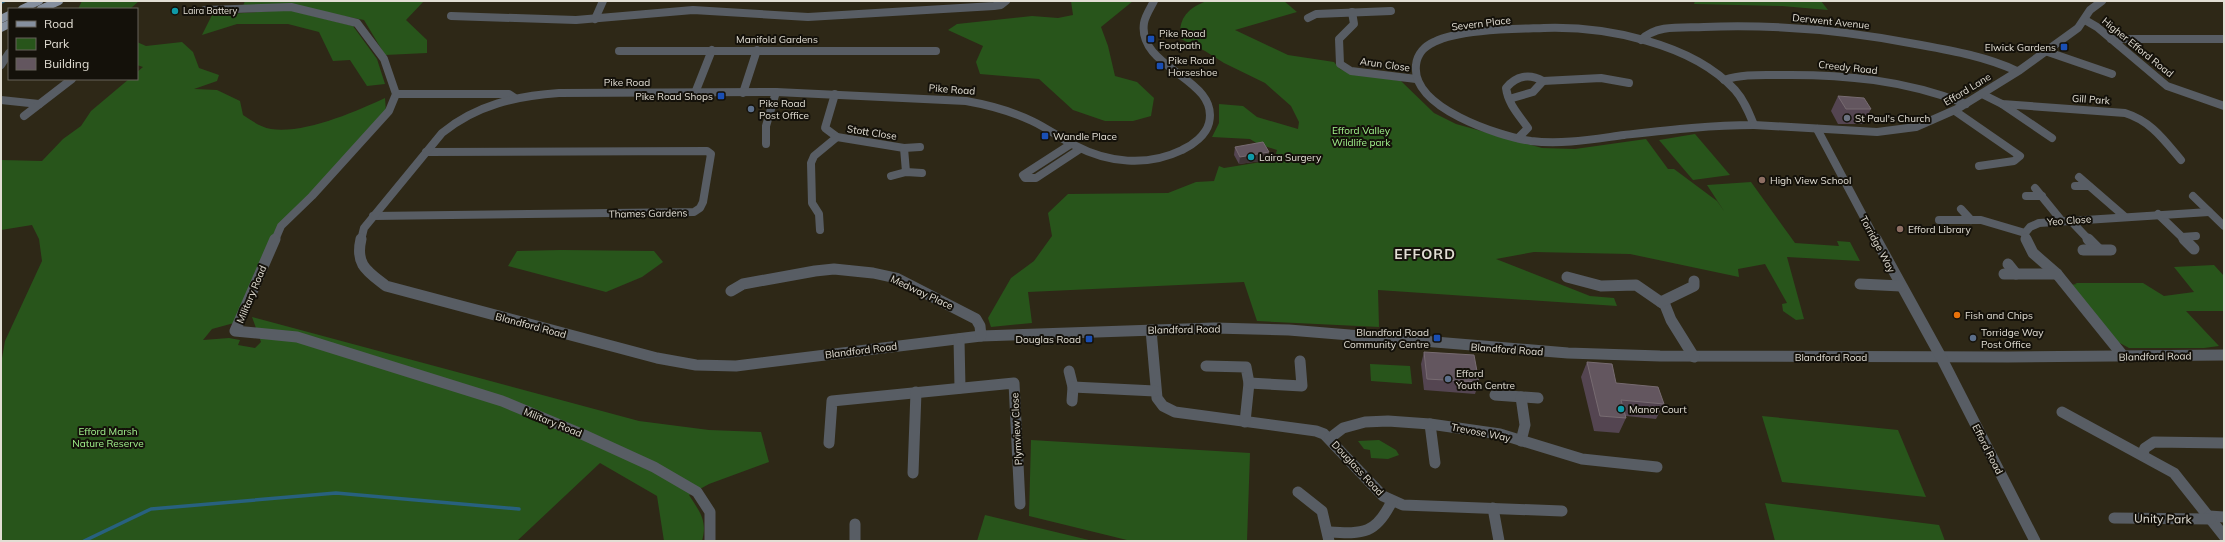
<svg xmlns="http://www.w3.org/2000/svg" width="2225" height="542" viewBox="0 0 2225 542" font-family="Mulish,sans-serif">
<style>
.green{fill:#28551b}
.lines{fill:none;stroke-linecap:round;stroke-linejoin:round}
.stream-far1{stroke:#28617f;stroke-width:2.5}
.stream{stroke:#28617f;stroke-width:3.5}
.minor-far1{stroke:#585d64;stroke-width:8}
.minor{stroke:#585d64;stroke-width:11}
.major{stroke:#86909f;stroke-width:8}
.wall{fill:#544551}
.shaded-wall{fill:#3e3334}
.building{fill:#63565f;stroke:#776b71}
.culture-dot{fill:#0f9aa8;stroke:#14110a;stroke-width:1.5}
.transit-dot{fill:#1a4fb4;stroke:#14110a;stroke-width:1.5}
.service-dot{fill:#5c6f8a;stroke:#14110a;stroke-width:1.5}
.worship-dot{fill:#6b7280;stroke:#14110a;stroke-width:1.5}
.education-dot{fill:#8d6e63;stroke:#14110a;stroke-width:1.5}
.food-dot{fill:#e8710a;stroke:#14110a;stroke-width:1.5}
.labels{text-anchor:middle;stroke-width:4;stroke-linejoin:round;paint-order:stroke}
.far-poi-label{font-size:9px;fill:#e2ded4;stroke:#14110a;text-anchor:start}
.street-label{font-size:10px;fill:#e2ded4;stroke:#14110a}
.poi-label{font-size:10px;fill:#e2ded4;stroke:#14110a;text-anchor:start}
.park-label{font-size:10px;fill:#a3f48e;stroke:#14110a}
.near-street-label{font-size:12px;fill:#e2ded4;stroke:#14110a}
.district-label{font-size:14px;font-weight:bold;letter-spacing:1px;fill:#e2ded4;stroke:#14110a}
</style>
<rect width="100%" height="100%" fill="#2e2817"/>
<g class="green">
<path d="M 82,1 L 139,1 L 130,9 L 78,9 Z"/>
<path d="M 245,1 L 424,1 L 406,20 L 427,40 L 427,53 L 385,55 L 364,20 L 287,5 L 243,6 Z"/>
<path d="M 1071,1 L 1133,1 L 1101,27 L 1108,46 L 1115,76 L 1137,82 L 1154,98 L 1151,116 L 1133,121 L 1105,121 L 1073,110 L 1039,79 L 980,74 L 976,62 L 983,46 L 948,30 L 957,24 L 1032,16 L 1058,18 L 1073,15 Z"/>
<path d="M 1207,1 L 1284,1 L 1297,12 L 1235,30 L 1288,55 L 1334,62 L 1340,69 L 1349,73 L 1401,81 L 1434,113 L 1456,124 L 1542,148 L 1575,149 L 1646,139 L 1668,169 L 1674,169 L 1717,201 L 1724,211 L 1707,185 L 1751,182 L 1795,243 L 1839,246 L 1837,241 L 1850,242 L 1860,261 L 1787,257 L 1804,319 L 1796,320 L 1783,311 L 1782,304 L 1787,303 L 1765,264 L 1738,269 L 1739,277 L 1630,254 L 1534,252 L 1496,259 L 1590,296 L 1614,298 L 1617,306 L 1378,290 L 1379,327 L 1257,321 L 1244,282 L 1028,292 L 1032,323 L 991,327 L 988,318 L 1011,278 L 1034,261 L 1052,236 L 1048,213 L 1068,194 L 1168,193 L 1196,182 L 1214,181 L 1219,166 L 1224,168 L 1274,160 L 1277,150 L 1258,144 L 1250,139 L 1212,137 L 1219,123 L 1219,104 L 1243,106 L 1257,117 L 1298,129 L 1299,122 L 1291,106 L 1265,83 L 1224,63 L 1205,51 L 1181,39 C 1177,19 1189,7 1207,1 Z"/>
<path d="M 1695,1 L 1821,1 L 1828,10 L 1782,6 L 1694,4 Z"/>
<path d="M 289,10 L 353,26 L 377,59 L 385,84 L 367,86 L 350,60 L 333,61 L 319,32 L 288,24 L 237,24 L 202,35 L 212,15 Z"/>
<path d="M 137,42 L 146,46 L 182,42 L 193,52 L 199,68 L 219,75 L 217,81 L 194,89 L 217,90 L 240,101 L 243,115 C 252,121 260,127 271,129 C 304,134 355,112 385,98 L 386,112 L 310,194 L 278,226 L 234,323 L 212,329 L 203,340 L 229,338 L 240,340 L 238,345 L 255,348 L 261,342 L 252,317 L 639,421 L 709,430 L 761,432 L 769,462 L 709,484 L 689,495 C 699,511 708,520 702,541 L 664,541 L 657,496 L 600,463 L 517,541 L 1,541 L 1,364 L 5,341 L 42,261 L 39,239 L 32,225 L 1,230 L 1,160 L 42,161 L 63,139 L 81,126 L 91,111 L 129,79 L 137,79 L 137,72 L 143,67 L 137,65 Z"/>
<path d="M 1695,134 L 1730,175 L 1693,180 L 1659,140 Z"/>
<path d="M 561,250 L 654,251 L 663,262 L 642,277 L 606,292 L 508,266 L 517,251 Z"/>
<path d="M 2214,265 L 2224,276 L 2224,311 L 2186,311 L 2219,346 L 2204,348 L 2129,348 L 2118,342 L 2070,285 L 2077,284 L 2075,283 L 2143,283 L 2164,296 L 2194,292 L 2174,267 Z"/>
<path d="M 1370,364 L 1410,366 L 1412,384 L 1371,381 Z"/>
<path d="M 1762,416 L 1898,430 L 1926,497 L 1782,482 Z"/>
<path d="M 1031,440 L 1250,453 L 1247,541 L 1131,541 L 1029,516 Z"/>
<path d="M 1379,440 L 1396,450 L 1399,455 L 1388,459 L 1371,458 L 1370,450 L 1364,449 L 1358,441 Z"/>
<path d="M 1765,503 L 1939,525 L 1945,541 L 1775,541 Z"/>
<path d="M 985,515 L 1093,541 L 977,541 Z"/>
</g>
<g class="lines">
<path class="stream-far1" d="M 1,3 L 5,1"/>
<path class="stream" d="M 84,541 L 151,509 L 336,493 L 519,509"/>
<g class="minor-far1">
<path d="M 205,10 L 291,7 L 357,23 L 384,59 L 396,94 L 389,111 L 312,196 L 281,226 L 275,240"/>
<path d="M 1352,12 L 1354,24 L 1339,39 L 1340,64 L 1351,71 L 1416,79"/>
<path d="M 451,16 L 576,20 L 693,10 L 808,17 L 994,6 L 1001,5 L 1006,1"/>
<path d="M 1308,18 L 1316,14 L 1391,11"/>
<path d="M 595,19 L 603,1"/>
<path d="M 2085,20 L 2097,27 L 2167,86 L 2224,106"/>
<path d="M 1544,28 C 1605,26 1692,43 1735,90 C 1744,100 1749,113 1754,125 C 1710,125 1668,130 1624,135 C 1594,139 1562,145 1531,141 C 1499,136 1411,108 1416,65 C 1417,54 1425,46 1434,42 C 1459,29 1515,29 1544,28 Z"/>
<path d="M 2111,39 L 2224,39"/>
<path d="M 1641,40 C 1657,24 1683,28 1704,27 C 1777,24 1850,31 1921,45 C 1954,51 1987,57 2017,71"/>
<path d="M 619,51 L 936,51"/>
<path d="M 2045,51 L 2112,74"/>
<path d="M 1,65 L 9,53"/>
<path d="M 1724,80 C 1742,74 1760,75 1778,75 C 1843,74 1906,80 1966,104"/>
<path d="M 1543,81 L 1601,78 L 1629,83"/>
<path d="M 695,93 L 712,50"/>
<path d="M 743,93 L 757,50"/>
<path d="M 396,94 L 509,94 L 515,98"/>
<path d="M 835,94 L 825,128 L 837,137 L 904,148 L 906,172"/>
<path d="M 1982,94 L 2002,104 L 2125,113 C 2151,121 2164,140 2181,160"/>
<path d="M 1509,99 L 1533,92 L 1543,81 C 1529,73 1516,76 1506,88 C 1508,104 1519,115 1528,128 L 1518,138"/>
<path d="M 1,100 L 39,104"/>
<path d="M 2002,104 L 2052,138"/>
<path d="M 1955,111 L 2020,156 L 2014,161 L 1979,166"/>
<path d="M 24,116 L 72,79"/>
<path d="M 1754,125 L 1877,132 L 1916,127 L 1957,109 L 2020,70 L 2078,28 L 2090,10 L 2102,1"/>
<path d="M 1817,129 L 1876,240"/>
<path d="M 766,144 L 766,126 L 776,92"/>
<path d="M 1071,144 L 1023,175 L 1025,178 L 1036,178 L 1080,149"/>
<path d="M 904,148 L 920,147"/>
<path d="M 891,176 L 906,172 L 922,173"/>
<path d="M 2079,177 L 2124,216"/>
<path d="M 2075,186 L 2088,186"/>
<path d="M 2035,188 L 2061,220"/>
<path d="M 2026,196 L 2042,196"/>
<path d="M 2193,196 L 2224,226"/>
<path d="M 1961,209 L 1971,220"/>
<path d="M 2158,214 L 2185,240"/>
<path d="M 373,216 L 694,212 L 700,208 L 703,202 L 711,154 L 707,151 L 426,152"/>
<path d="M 1939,220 L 1981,220 L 2025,233"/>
<path d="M 2070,220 L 2089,240"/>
<path d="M 820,230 L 819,214 L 812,203 L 811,163 L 814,156 L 837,137"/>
<path d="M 2182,237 L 2196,236"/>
<path d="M 361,240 L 364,228 L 442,133 C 476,105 516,96 559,93 L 776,92 L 966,101 C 989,105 1011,111 1032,121 C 1047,128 1060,138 1074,145 C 1108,163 1147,167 1182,150 C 1193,145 1206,135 1209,123 C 1220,78 1137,69 1144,23 C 1145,16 1151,7 1154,1"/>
<path d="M 2026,240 L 2025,233 L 2030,227 L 2039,223 L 2209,212"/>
</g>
<g class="minor">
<path d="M 275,239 L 235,331 L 297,337 L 502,401 L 584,435 L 654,467 L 697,492 L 710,512 L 710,541"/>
<path d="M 361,239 C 355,265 367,271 386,286 L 657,358 L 696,365 L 736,366 L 981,336 L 1214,328 L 1289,330 L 1568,353 L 1660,356 L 2008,357 L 2224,355"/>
<path d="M 1876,239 L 1941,357 L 2035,541"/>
<path d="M 2026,239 L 2033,253 L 2057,274 L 2124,357"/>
<path d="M 2088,239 L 2098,249"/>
<path d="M 2184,239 L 2194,249"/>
<path d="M 2083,250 L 2111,250"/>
<path d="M 2008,264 L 2016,274"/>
<path d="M 2004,274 L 2057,274"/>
<path d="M 1567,277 L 1601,286 L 1636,285 L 1665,305 L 1671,320 L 1694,357"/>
<path d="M 1860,284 L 1901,286"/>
<path d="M 731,291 L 743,284 L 815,271 L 834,269 L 873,273 L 896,278 L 976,319 L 980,326 L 981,336"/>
<path d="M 1661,302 L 1694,286 L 1694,281"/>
<path d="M 1151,330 L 1157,398 L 1163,406 L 1175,412 L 1316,431 L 1324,434 L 1383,496 L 1403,505 L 1562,511"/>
<path d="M 959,339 L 960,388"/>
<path d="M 1206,366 L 1246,367 L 1249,383 L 1245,422"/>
<path d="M 1069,371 L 1073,387 L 1072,401"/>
<path d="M 1249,383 L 1302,386 L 1300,361"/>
<path d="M 1073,387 L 1155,391"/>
<path d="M 1495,395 L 1538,398"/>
<path d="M 1521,397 L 1525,425 L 1521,441"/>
<path d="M 2062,412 L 2174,473 L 2224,536"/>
<path d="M 1430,424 L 1435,463"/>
<path d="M 1330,438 L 1343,428 L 1365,422 L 1388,421 L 1430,424 L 1500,434 L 1582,459 L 1657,467"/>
<path d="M 829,443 L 832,401 L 1014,383 L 1020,504"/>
<path d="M 2142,455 L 2145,448 L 2154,442 L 2224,443"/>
<path d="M 913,473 L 916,392"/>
<path d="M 1298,492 L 1322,511 L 1329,541"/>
<path d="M 1493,508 L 1499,541"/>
<path d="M 2209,516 L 2224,517"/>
<path d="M 2114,518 L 2211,519"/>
<path d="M 855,524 L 855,541"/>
<path d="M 1329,532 C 1364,534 1376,534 1392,501"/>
</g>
<g class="major">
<path d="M 22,9 L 39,1"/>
<path d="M 41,9 L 59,1"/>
<path d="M 1,19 L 9,15"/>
<path d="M 1,28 L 9,24"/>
</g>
</g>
<g class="wall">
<path d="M 1838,96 L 1871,109 L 1863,124 L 1838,124 L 1831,111 Z"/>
<path d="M 1235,147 L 1268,160 L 1239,164 L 1234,155 Z"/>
<path d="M 1424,352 L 1479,382 L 1475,394 L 1424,390 L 1421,364 Z"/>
<path d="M 1587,362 L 1616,383 L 1664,404 L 1656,419 L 1626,416 L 1626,418 L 1619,433 L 1594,431 L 1581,377 Z"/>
</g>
<path class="shaded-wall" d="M 1269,152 L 1268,160 L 1239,164 L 1240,157 Z"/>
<g class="building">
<path d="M 1838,96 L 1864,98 L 1871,109 L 1846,109 Z"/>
<path d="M 1263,142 L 1269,152 L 1240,157 L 1235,147 Z"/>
<path d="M 1424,352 L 1474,355 L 1479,382 L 1427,379 Z"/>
<path d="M 1587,362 L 1612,364 L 1616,383 L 1658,387 L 1664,404 L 1621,400 L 1626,418 L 1600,416 Z"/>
</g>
<g class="culture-dot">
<circle cx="175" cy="11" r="4"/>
<circle cx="1251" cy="157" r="4"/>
<circle cx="1621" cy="409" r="4"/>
</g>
<g class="transit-dot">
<rect x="1147" y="35" width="8" height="8" rx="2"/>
<rect x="2060" y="43" width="8" height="8" rx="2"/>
<rect x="1156" y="62" width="8" height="8" rx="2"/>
<rect x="717" y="92" width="8" height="8" rx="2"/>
<rect x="1041" y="132" width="8" height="8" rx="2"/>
<rect x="1433" y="334" width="8" height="8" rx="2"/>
<rect x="1085" y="335" width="8" height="8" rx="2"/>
</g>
<g class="service-dot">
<circle cx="751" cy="109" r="4"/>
<circle cx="1973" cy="338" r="4"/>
<circle cx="1448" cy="379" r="4"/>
</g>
<circle class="worship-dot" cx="1847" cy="118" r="4"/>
<g class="education-dot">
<circle cx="1762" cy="180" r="4"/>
<circle cx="1900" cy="229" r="4"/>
</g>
<circle class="food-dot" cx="1957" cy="315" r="4"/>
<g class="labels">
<g class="far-poi-label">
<text x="183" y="14">Laira Battery</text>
</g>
<g class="street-label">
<text transform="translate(1831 21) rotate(6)" y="4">Derwent Avenue</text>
<text transform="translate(1481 23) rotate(-7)" y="4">Severn Place</text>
<text x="777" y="43">Manifold Gardens</text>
<text transform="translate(2138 47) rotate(39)" y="4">Higher Efford Road</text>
<text transform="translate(1385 64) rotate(8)" y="4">Arun Close</text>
<text transform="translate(1848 67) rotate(6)" y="4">Creedy Road</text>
<text x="627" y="86">Pike Road</text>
<text transform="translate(952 89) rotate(4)" y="4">Pike Road</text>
<text transform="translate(1967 89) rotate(-31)" y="4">Efford Lane</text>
<text transform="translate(2091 99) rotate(4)" y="4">Gill Park</text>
<text transform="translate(872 132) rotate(9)" y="4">Stott Close</text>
<text transform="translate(648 213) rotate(-1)" y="4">Thames Gardens</text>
<text transform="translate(2069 220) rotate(-4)" y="4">Yeo Close</text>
<text transform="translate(1878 244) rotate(62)" y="4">Torridge Way</text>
<text transform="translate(922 292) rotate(25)" y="4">Medway Place</text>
<text transform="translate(251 294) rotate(-67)" y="4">Military Road</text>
<text transform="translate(531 325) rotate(15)" y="4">Blandford Road</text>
<text transform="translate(1184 329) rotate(-1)" y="4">Blandford Road</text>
<text transform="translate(1507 349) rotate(4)" y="4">Blandford Road</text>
<text transform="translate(861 350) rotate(-7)" y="4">Blandford Road</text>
<text transform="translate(2155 356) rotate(-1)" y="4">Blandford Road</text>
<text x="1831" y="361">Blandford Road</text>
<text transform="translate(553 422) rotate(22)" y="4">Military Road</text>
<text transform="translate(1016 429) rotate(-93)" y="4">Plymview Close</text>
<text transform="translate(1481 432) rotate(11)" y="4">Trevose Way</text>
<text transform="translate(1988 449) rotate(63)" y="4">Efford Road</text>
<text transform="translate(1358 468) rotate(47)" y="4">Douglass Road</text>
</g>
<g class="poi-label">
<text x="1159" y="37">Pike Road<tspan x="1159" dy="12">Footpath</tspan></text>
<text x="2056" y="51" text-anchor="end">Elwick Gardens</text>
<text x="1168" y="64">Pike Road<tspan x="1168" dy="12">Horseshoe</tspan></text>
<text x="713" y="100" text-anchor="end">Pike Road Shops</text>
<text x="759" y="107">Pike Road<tspan x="759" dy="12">Post Office</tspan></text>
<text x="1855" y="122">St Paul's Church</text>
<text x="1053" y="140">Wandle Place</text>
<text x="1259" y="161">Laira Surgery</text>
<text x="1770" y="184">High View School</text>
<text x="1908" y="233">Efford Library</text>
<text x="1965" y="319">Fish and Chips</text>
<text x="1429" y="336" text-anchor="end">Blandford Road<tspan x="1429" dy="12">Community Centre</tspan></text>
<text x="1981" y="336">Torridge Way<tspan x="1981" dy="12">Post Office</tspan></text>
<text x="1081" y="343" text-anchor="end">Douglas Road</text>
<text x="1456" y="377">Efford<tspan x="1456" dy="12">Youth Centre</tspan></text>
<text x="1629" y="413">Manor Court</text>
</g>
<g class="park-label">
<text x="1361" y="134">Efford Valley<tspan x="1361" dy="12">Wildlife park</tspan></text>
<text x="108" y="435">Efford Marsh<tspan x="108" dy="12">Nature Reserve</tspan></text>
</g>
<g class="near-street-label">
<text transform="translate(2163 519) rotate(1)" y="4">Unity Park</text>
</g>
<g class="district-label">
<text x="1425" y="259">EFFORD</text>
</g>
</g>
<rect width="2225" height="542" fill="none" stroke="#e2ded4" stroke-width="4"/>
<rect x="8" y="8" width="130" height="72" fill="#14110a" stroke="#66635b"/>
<rect x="16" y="21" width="20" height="6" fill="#86909f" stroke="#66635b"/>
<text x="44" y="28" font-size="12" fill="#e2ded4">Road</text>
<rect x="16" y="38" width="20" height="12" fill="#28551b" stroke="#66635b"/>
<text x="44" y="48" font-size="12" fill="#e2ded4">Park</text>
<rect x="16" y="58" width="20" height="12" fill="#63565f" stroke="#66635b"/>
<text x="44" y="68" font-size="12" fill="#e2ded4">Building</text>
</svg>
